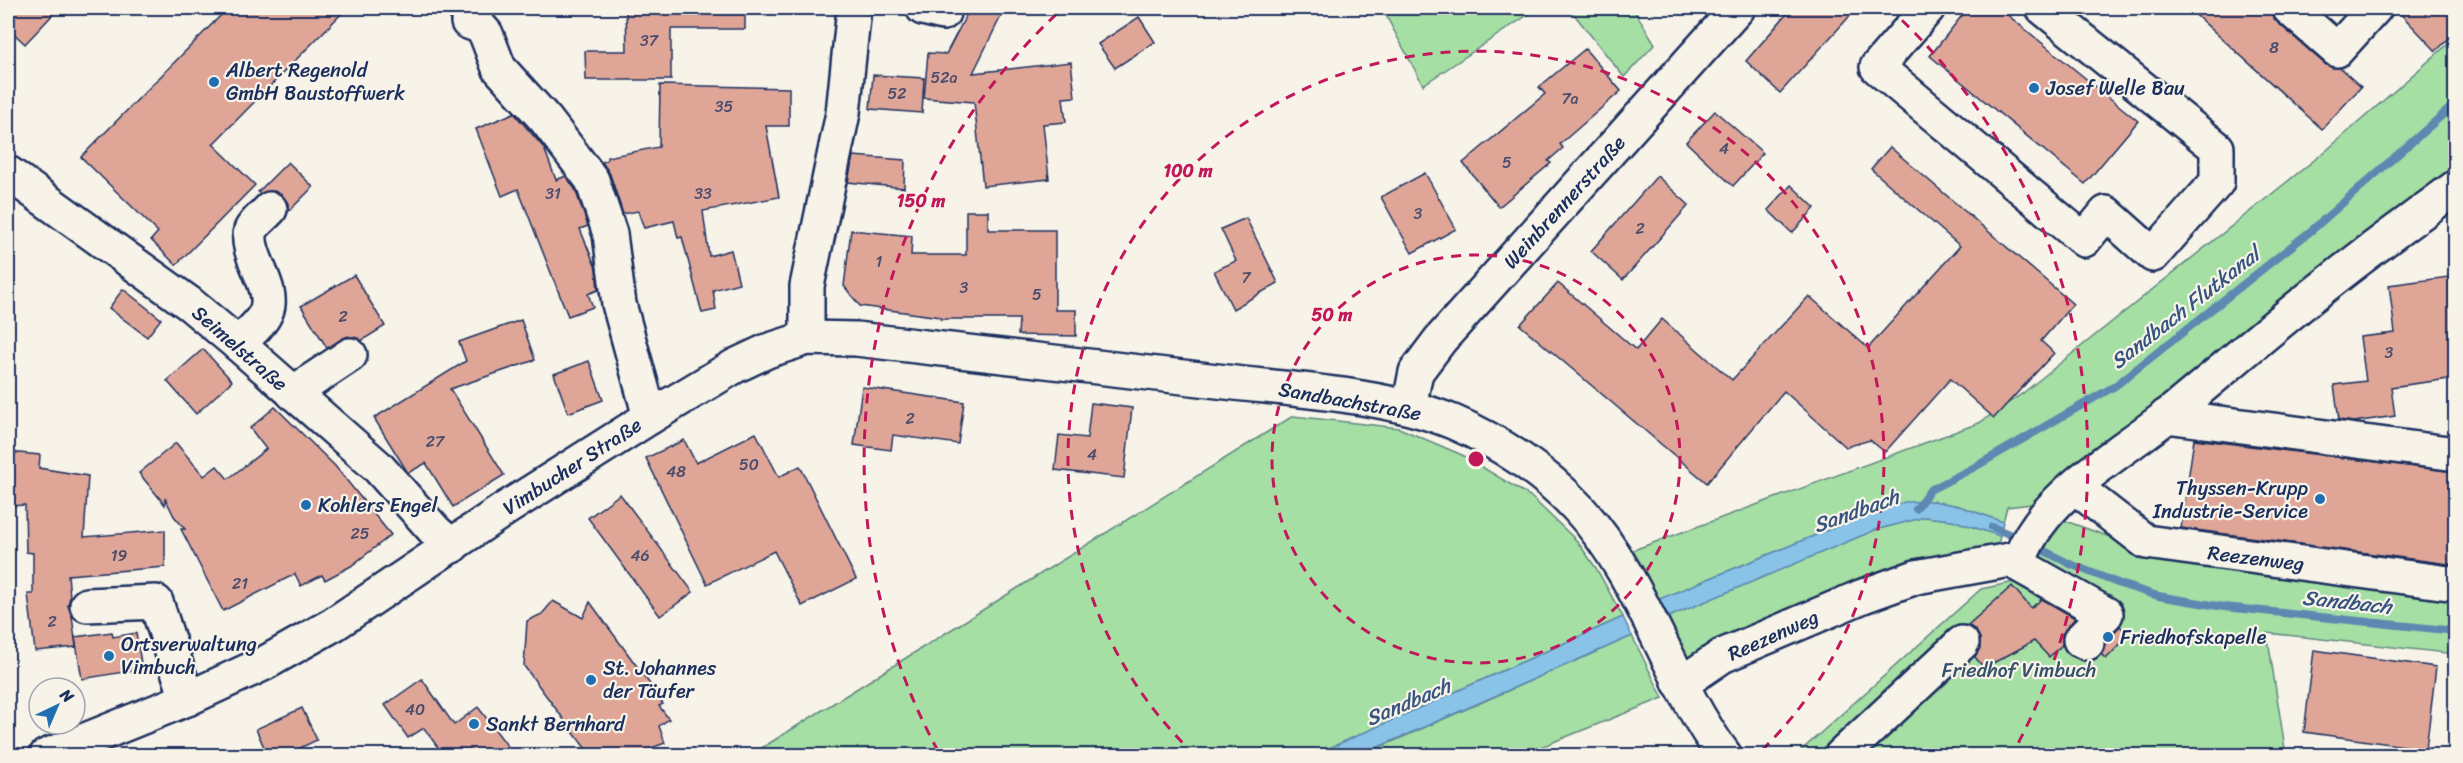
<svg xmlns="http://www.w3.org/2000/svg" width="2463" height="763" viewBox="0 0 2463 763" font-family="Sriracha,sans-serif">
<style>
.green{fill:#a5dfa4;stroke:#608781;stroke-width:1.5}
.water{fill:#89c4e8;stroke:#5d88b1;stroke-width:1.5}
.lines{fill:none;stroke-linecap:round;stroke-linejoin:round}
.stream{stroke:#5d88b1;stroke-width:8}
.building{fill:#dfa698;stroke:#1b2f5e;stroke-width:1.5}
.minor-casing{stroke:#1b2f5e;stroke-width:38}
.minor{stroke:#f7f3e8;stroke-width:33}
.ring{fill:none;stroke:#c2185b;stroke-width:3;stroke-dasharray:10 8}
.poi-dot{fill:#1f6fb2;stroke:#f7f3e8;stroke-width:2}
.labels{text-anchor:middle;stroke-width:4.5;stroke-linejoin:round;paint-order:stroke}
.number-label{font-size:16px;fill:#4c4d6c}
.poi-label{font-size:20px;fill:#1b2f5e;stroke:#f7f3e8;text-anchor:start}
.street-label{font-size:20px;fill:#1b2f5e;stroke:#f7f3e8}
.park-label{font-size:20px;fill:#37526c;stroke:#f7f3e8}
.water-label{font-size:21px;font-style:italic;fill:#365480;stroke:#f7f3e8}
.centre{fill:#c2185b;stroke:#f7f3e8;stroke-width:3}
.ring-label{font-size:18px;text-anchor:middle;font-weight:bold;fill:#c2185b;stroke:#f7f3e8;stroke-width:4.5;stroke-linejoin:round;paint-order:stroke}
</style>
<rect width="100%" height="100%" fill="#f7f3e8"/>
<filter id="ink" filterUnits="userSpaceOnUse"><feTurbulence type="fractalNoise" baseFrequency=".0167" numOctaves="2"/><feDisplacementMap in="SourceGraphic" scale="12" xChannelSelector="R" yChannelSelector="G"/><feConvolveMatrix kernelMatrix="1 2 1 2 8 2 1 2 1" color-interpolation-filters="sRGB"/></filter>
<g filter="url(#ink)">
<g class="green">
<path d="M 1382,8 L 1538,8 L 1423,85 Z"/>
<path d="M 1569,8 L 1633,8 L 1655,44 L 1624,77 Z"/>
<path d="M 2455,38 L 2455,166 L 2049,487 L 2032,504 L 2007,507 L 2003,522 L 1959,506 L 1933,501 L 1877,510 L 1657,600 L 1631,551 L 1979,423 L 2023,393 L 2328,149 Z"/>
<path d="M 1293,416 L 1399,428 L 1462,455 L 1530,496 L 1577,541 L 1596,568 L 1623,617 L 1314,755 L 749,756 Z"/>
<path d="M 2052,516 L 2162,556 L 2455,590 L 2455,654 L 2267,633 L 2286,755 L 1795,756 L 1981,589 L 2019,581 L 2093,620 L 2114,599 L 2029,557 Z"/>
<path d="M 1925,517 L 1952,520 L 2000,536 L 1998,546 L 1685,661 L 1666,618 L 1875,530 Z"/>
<path d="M 1632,636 L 1663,698 L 1521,755 L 1360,756 Z"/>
</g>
<g class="water">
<path d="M 1933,501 L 1959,506 L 2003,522 L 2000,536 L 1952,520 L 1925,517 L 1875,530 L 1666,618 L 1657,600 L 1877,510 L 1905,502 Z"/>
<path d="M 1623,617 L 1632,636 L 1360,755 L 1314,755 Z"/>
</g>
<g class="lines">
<g class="stream">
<path d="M 1916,509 L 1930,490 L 1973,468 L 2115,386 L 2312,230 L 2456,103"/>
<path d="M 1992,527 L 2021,539"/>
<path d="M 2033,545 L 2070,564 L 2120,584 L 2158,596 L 2224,607 L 2456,631"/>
</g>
</g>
<g class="building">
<path d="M 8,8 L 59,8 L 25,44 L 8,28 Z"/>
<path d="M 228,8 L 347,8 L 213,144 L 255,185 L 176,265 L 151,240 L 158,232 L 81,157 Z"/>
<path d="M 626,8 L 745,8 L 745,29 L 671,29 L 671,80 L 586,80 L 585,51 L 627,51 Z"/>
<path d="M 970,8 L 1005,8 L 973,73 L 1071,62 L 1075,97 L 1063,98 L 1066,122 L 1043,124 L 1049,179 L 983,186 L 974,102 L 924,98 L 928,53 L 946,54 Z"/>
<path d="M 1792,8 L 1857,8 L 1780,93 L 1746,61 Z"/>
<path d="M 1968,8 L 1999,8 L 2138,121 L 2085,184 L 1930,56 Z"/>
<path d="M 2188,8 L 2271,8 L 2272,15 L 2277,22 L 2325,64 L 2333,68 L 2340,68 L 2361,87 L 2322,129 Z"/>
<path d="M 2395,8 L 2456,8 L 2456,32 L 2436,51 Z"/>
<path d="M 1139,17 L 1155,42 L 1115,68 L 1098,44 Z"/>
<path d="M 1585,49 L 1621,91 L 1560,144 L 1563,148 L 1548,161 L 1551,163 L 1499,207 L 1463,163 L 1545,94 L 1539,87 Z"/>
<path d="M 873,75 L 924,78 L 922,113 L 870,109 Z"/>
<path d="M 660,85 L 789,88 L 789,126 L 766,126 L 779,197 L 703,211 L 709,256 L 731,250 L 739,283 L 713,290 L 716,310 L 702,313 L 682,237 L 678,238 L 674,221 L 644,228 L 638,211 L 623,214 L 610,174 L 602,162 L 607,160 L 607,157 L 659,147 Z"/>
<path d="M 1715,111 L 1763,153 L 1733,186 L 1686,142 Z"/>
<path d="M 514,113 L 544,148 L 556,180 L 566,176 L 575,189 L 588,226 L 580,229 L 596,268 L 598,290 L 588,294 L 593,307 L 568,316 L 518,189 L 502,196 L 476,129 Z"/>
<path d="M 1890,147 L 2073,304 L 2041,341 L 2054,353 L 1994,418 L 1950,379 L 1885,452 L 1870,440 L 1846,447 L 1784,391 L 1707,483 L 1520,325 L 1558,283 L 1636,350 L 1662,319 L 1732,380 L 1809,296 L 1868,348 L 1960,246 L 1871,169 Z"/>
<path d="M 853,156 L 905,160 L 904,188 L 848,182 Z"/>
<path d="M 288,162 L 313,187 L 288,212 L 288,203 L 282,195 L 273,191 L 260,194 L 258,192 Z"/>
<path d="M 1425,173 L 1456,229 L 1412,253 L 1381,197 Z"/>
<path d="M 1657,176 L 1689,205 L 1623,280 L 1591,251 Z"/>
<path d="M 1791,185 L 1815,208 L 1792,233 L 1768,210 Z"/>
<path d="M 966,211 L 988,211 L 988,230 L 1055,230 L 1055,310 L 1076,310 L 1076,336 L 1018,335 L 1019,319 L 940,319 L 940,317 L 860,306 L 844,286 L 851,230 L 912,236 L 911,255 L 966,255 Z"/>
<path d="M 1246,218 L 1278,283 L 1233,309 L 1214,271 L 1236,261 L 1221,229 Z"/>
<path d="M 354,275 L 385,326 L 361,341 L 348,336 L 327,348 L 301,306 Z"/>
<path d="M 2456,276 L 2456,378 L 2391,387 L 2395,416 L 2354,422 L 2339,420 L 2334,385 L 2366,381 L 2360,337 L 2395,333 L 2389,285 Z"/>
<path d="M 123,289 L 161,319 L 147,337 L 109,308 Z"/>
<path d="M 521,320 L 535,360 L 450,389 L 504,475 L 453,507 L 426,463 L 408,473 L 374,418 L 466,361 L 459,342 Z"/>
<path d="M 203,349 L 232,381 L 196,414 L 167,381 Z"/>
<path d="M 589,361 L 603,400 L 568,413 L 554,374 Z"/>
<path d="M 862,387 L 964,402 L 958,444 L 893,435 L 891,450 L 854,445 Z"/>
<path d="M 1091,403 L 1132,408 L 1124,478 L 1055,470 L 1059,435 L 1087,438 Z"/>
<path d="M 275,407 L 335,466 L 391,535 L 351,566 L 325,580 L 322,575 L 301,586 L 295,574 L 223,611 L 181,529 L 185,529 L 174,516 L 165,498 L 165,505 L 139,473 L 176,443 L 204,476 L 217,466 L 228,479 L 266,449 L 250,428 Z"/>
<path d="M 756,433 L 779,477 L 800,466 L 856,579 L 802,606 L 774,551 L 707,584 L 646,458 L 684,440 L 696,463 Z"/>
<path d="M 2194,439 L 2456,472 L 2456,565 L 2181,528 Z"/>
<path d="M 8,452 L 40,455 L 39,468 L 88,476 L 84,537 L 165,530 L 165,567 L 68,575 L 70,597 L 68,606 L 72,616 L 76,647 L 35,651 L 28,594 L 33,594 L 33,553 L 26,552 L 25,505 L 8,506 Z"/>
<path d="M 620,494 L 693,592 L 660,616 L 588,518 Z"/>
<path d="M 2012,586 L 2031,608 L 2042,599 L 2075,618 L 2062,634 L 2062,645 L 2049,657 L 2034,641 L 1984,668 L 1975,657 L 1980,648 L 1980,638 L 1975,630 L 1968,625 Z"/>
<path d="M 553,601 L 583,618 L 590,602 L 652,687 L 663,704 L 659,706 L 669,719 L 659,726 L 665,743 L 651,748 L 659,756 L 591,756 L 524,666 L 527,621 L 542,614 Z"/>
<path d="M 2120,626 L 2129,635 L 2106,659 L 2101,654 L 2106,641 Z"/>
<path d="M 112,632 L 113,637 L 136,633 L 142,669 L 82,679 L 75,637 Z"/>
<path d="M 2314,650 L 2436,667 L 2426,749 L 2304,732 Z"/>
<path d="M 422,679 L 454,725 L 478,707 L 515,756 L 444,756 L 424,728 L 408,738 L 385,705 Z"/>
<path d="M 302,708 L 317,740 L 283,756 L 268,756 L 256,729 Z"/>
</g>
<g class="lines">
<g class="minor-casing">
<g id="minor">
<path d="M 923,8 L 943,13"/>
<path d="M 1928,8 L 1877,67 L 2084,240 L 2106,213 L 2153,255 L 2217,182 L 2217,148 L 2043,8"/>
<path d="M 2289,8 L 2337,50 L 2375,8"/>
<path d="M 468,22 L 479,26 L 486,34 L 499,68 L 546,120 L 592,180 L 610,234 L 619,304 L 650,417"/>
<path d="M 8,173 L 190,304 L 238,344 L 377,466 L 435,531 L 452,546"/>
<path d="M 807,338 L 807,286 L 843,113 L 854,8"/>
<path d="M 238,344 C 248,334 261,324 266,312 C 277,287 243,254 251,230 C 254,223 265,215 270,209"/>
<path d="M 293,393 L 350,355"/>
<path d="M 1409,407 L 1416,372 L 1440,340 L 1738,8"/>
<path d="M 2166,416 L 2456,454"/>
<path d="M 2075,487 L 2146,542 L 2456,584"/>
<path d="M 2010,560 L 2021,556 C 2045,494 2117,456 2167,416 C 2223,370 2278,322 2336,277 C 2375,246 2416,217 2456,187"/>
<path d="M 87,605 L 156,602 L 187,699"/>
<path d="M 1679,682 L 1694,675 L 1722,656 L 1863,596 L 1916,577 L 2010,560 L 2106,614 L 2080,640 L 2087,643"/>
<path d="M 46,756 L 187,699 L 265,663 L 334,624 L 505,509 L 650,417 L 735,366 L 767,351 L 807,338 L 856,339 C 979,353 1103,368 1226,382 C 1297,390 1388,395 1453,422 C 1498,441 1545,472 1578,508 C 1644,579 1667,679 1725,756"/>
<path d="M 1841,756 L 1962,643"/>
</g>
</g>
<use href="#minor" class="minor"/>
</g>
</g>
<g class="ring">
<circle cx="1476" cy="459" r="204"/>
<path d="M1195 755A408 408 0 1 1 1757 755"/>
<path d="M938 751A612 612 0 0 1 1063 8M1889 8A612 612 0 0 1 2014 751"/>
</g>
<g class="poi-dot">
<circle cx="214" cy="82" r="6"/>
<circle cx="2034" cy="88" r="6"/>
<circle cx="2320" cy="499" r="6"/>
<circle cx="306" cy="505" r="6"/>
<circle cx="2108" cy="637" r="6"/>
<circle cx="109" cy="656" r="6"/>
<circle cx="591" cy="680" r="6"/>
<circle cx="474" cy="724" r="6"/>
</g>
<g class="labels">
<g class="number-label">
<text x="649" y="46">37</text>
<text x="2274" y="53">8</text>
<text x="944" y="83">52a</text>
<text x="897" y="99">52</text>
<text x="1570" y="104">7a</text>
<text x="724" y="112">35</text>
<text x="1724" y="154">4</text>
<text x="1507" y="168">5</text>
<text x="553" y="199">31</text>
<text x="703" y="199">33</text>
<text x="1418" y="219">3</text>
<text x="1640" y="234">2</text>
<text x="879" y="267">1</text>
<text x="1246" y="283">7</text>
<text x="964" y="293">3</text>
<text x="1037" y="300">5</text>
<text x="343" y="322">2</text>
<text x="2389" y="358">3</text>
<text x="910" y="424">2</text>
<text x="435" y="447">27</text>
<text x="1092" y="460">4</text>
<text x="749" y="470">50</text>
<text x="676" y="477">48</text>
<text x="360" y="539">25</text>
<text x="119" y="561">19</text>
<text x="640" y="561">46</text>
<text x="240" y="589">21</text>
<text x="52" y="627">2</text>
<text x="415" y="715">40</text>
</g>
<g class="poi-label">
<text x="226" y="77">Albert Regenold<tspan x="226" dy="23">GmbH Baustoffwerk</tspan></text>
<text x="2046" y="95">Josef Welle Bau</text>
<text x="2308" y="495" text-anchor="end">Thyssen-Krupp<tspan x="2308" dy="23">Industrie-Service</tspan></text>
<text x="318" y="512">Kohlers Engel</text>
<text x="2120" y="644">Friedhofskapelle</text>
<text x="121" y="651">Ortsverwaltung<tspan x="121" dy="23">Vimbuch</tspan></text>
<text x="603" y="675">St. Johannes<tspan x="603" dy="23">der Täufer</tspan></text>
<text x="486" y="731">Sankt Bernhard</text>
</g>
<g class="street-label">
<text transform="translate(1564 202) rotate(-48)" y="7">Weinbrennerstraße</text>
<text transform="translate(240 348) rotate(41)" y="7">Seimelstraße</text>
<text transform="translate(1350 401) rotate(10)" y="7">Sandbachstraße</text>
<text transform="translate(572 466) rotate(-33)" y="7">Vimbucher Straße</text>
<text transform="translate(2256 558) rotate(7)" y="7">Reezenweg</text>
<text transform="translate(1773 635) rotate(-24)" y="7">Reezenweg</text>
</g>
<g class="park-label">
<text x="2019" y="677">Friedhof Vimbuch</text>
</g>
<g class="water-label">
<text transform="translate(2185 308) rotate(-38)" y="7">Sandbach Flutkanal</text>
<text transform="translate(1856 511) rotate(-20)" y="7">Sandbach</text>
<text transform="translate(2347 602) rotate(6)" y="7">Sandbach</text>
<text transform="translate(1408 702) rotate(-23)" y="7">Sandbach</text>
</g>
</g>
<circle cx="1476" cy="459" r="9" class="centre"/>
<g class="ring-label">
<text x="1188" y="177">100 m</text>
<text x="921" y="207">150 m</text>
<text x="1332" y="321">50 m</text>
</g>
<rect width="2463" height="763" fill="none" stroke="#f7f3e8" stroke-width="30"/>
<rect x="15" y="15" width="2433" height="733" fill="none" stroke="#1b2f5e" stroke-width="2" filter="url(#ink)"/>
<g transform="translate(57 706) rotate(44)"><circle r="28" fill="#f7f3e8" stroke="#9fa5b1" stroke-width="1.5"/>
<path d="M0-4.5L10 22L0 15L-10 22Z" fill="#1f6fb2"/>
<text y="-9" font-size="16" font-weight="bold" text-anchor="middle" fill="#1b2f5e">N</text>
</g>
</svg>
